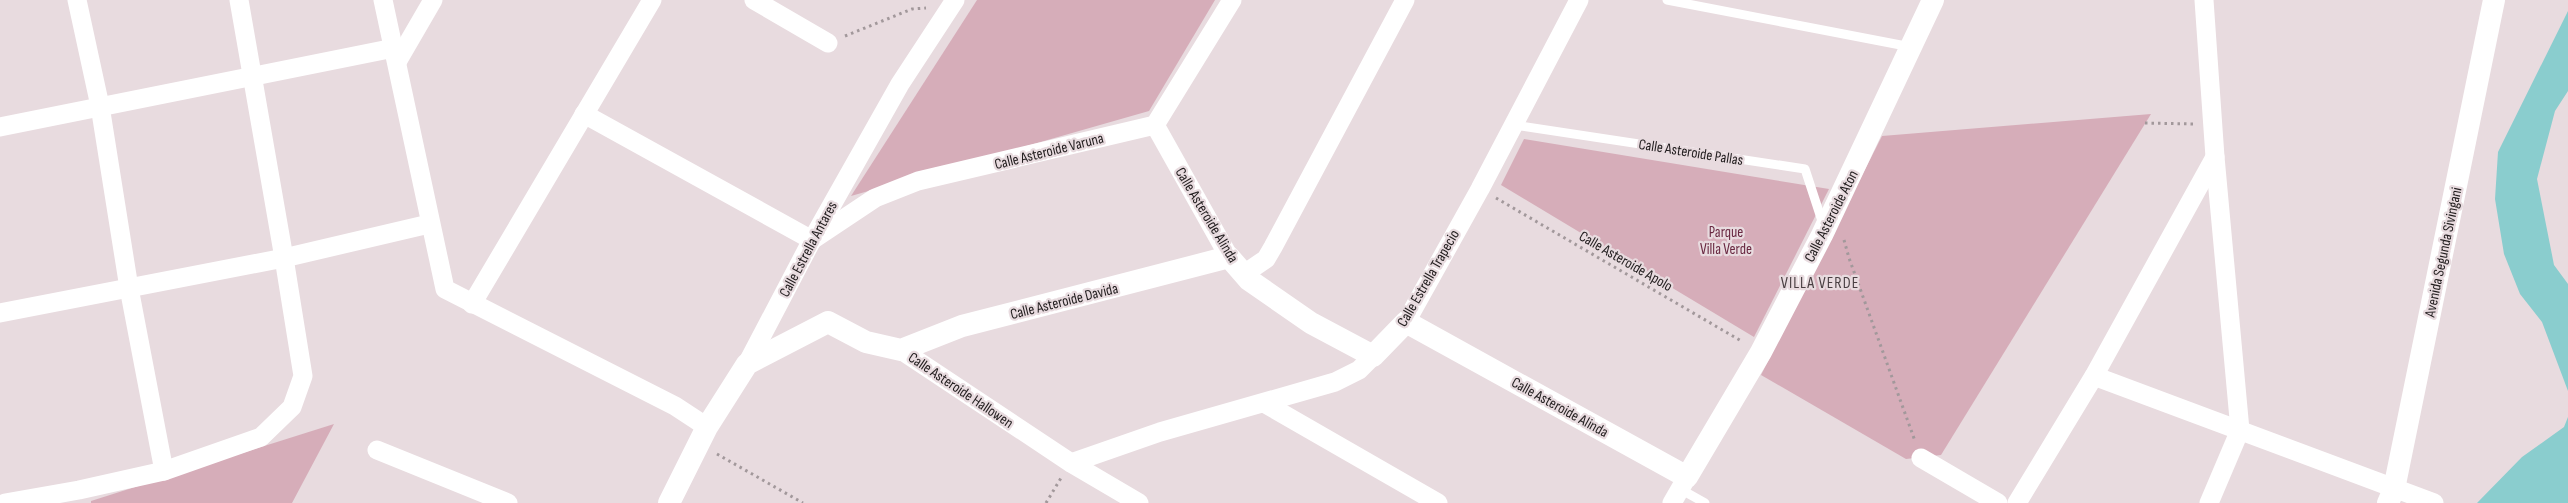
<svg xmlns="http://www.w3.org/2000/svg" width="2568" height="503" viewBox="0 0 2568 503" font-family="'Sofia Sans Condensed',sans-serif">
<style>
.green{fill:#d6adb9}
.water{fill:#8acdce}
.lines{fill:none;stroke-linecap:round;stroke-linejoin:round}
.path{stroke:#a2989b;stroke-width:3;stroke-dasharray:2.5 4;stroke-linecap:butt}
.service{stroke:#fff;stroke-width:9}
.minor{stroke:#fff;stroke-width:19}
.tertiary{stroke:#fff;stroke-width:22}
.labels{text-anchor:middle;stroke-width:4.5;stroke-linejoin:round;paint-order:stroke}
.street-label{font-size:15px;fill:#201c1d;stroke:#e8dbdf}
.park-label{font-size:15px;fill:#692841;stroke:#e8dbdf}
.neighbourhood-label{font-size:16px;letter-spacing:1px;fill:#4a4043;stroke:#e8dbdf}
</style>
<rect width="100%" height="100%" fill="#e8dbdf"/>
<g class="green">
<path d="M 977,0 L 1215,0 L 1149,111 L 851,196 Z"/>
<path d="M 2151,114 L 1941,455 L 1906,459 L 1761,375 L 1882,136 Z"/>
<path d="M 1524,139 L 1829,189 L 1754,337 L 1501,185 Z"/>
<path d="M 334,424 L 292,503 L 91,503 L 91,501 Z"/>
</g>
<g class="water">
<path d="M 2568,11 L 2568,91 L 2555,111 L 2537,179 L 2554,265 L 2568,284 L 2568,391 L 2542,322 L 2520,294 L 2504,254 L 2495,199 L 2498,152 Z"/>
<path d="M 2568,417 L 2568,503 L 2477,503 L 2522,457 L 2564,427 Z"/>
</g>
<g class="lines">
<g class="path">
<path d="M 845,36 L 912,9 L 926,8"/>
<path d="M 2145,123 L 2195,124"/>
<path d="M 1496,198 L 1743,342"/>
<path d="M 1844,240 L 1849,258 L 1915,441"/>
<path d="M 717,454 L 803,503"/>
<path d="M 1046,503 L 1061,478"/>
</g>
<g class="service">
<path d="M 1667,0 L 1911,47"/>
<path d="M 1514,125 L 1805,169 L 1823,224"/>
<path d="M 1680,489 L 1705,503"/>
</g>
<g class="minor">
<path d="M 77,0 L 100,106 L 129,288 L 164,471"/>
<path d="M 383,0 L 445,289 L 675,406 L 707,427"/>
<path d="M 754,0 L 828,43"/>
<path d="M 2204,0 L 2215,157 L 2240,430 L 2209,503"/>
<path d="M 397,62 L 433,0"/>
<path d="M 584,114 L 812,240"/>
<path d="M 1155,125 L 1229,257"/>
<path d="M 0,127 L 394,48"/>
<path d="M 812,240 L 875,198 L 918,181 L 1155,125 L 1232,0"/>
<path d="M 1244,274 L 1266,259 L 1273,247 L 1405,0"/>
<path d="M 472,304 L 652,0"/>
<path d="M 0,313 L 284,258 L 429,224"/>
<path d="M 1406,322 L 1480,189 L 1579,0"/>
<path d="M 901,350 L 1071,463 L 1139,503"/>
<path d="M 747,364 L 812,240 L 900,84 L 955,0"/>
<path d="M 2094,376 L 2434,503"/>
<path d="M 1264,403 L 1438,503"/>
<path d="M 377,450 L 508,503"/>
<path d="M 1921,458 L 1998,503"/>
<path d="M 1071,463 L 1160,432 L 1335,382 L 1359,370 L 1373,356"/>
<path d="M 5,503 L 79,490 L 164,471 L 261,437 L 292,407 L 303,376 L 284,258 L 239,0"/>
<path d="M 1672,503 L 1687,477"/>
<path d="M 2017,503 L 2094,376 L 2215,157"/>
</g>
<g class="tertiary">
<path d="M 669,503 L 707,427 L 747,364 L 828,322 L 866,342 L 901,350 L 962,326 L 1229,257 L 1249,280 L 1311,323 L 1373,356 L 1406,322 L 1687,477 L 1761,352 L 1822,235 L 1933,0"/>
<path d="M 2388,503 L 2394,489 L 2494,0"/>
</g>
</g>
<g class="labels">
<g class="street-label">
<text transform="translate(1049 151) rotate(-14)" y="5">Calle Asteroide Varuna</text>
<text transform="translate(1691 152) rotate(9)" y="5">Calle Asteroide Pallas</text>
<text transform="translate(1207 215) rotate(59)" y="5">Calle Asteroide Alinda</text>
<text transform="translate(1831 216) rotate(-63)" y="5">Calle Asteroide Aton</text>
<text transform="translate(808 249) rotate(-62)" y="5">Calle Estrella Antares</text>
<text transform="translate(2443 252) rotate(-78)" y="5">Avenida Segunda Sivingani</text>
<text transform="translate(1626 261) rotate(30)" y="5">Calle Asteroide Apolo</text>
<text transform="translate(1428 278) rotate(-60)" y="5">Calle Estrella Trapecio</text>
<text transform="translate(1064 301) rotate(-14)" y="5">Calle Asteroide Davida</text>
<text transform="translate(961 390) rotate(34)" y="5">Calle Asteroide Hallowen</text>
<text transform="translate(1560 407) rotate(29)" y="5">Calle Asteroide Alinda</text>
</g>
<g class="park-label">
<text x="1726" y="237">Parque<tspan x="1726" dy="17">Villa Verde</tspan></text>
</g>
<g class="neighbourhood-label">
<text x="1820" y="288">VILLA VERDE</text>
</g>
</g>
</svg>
